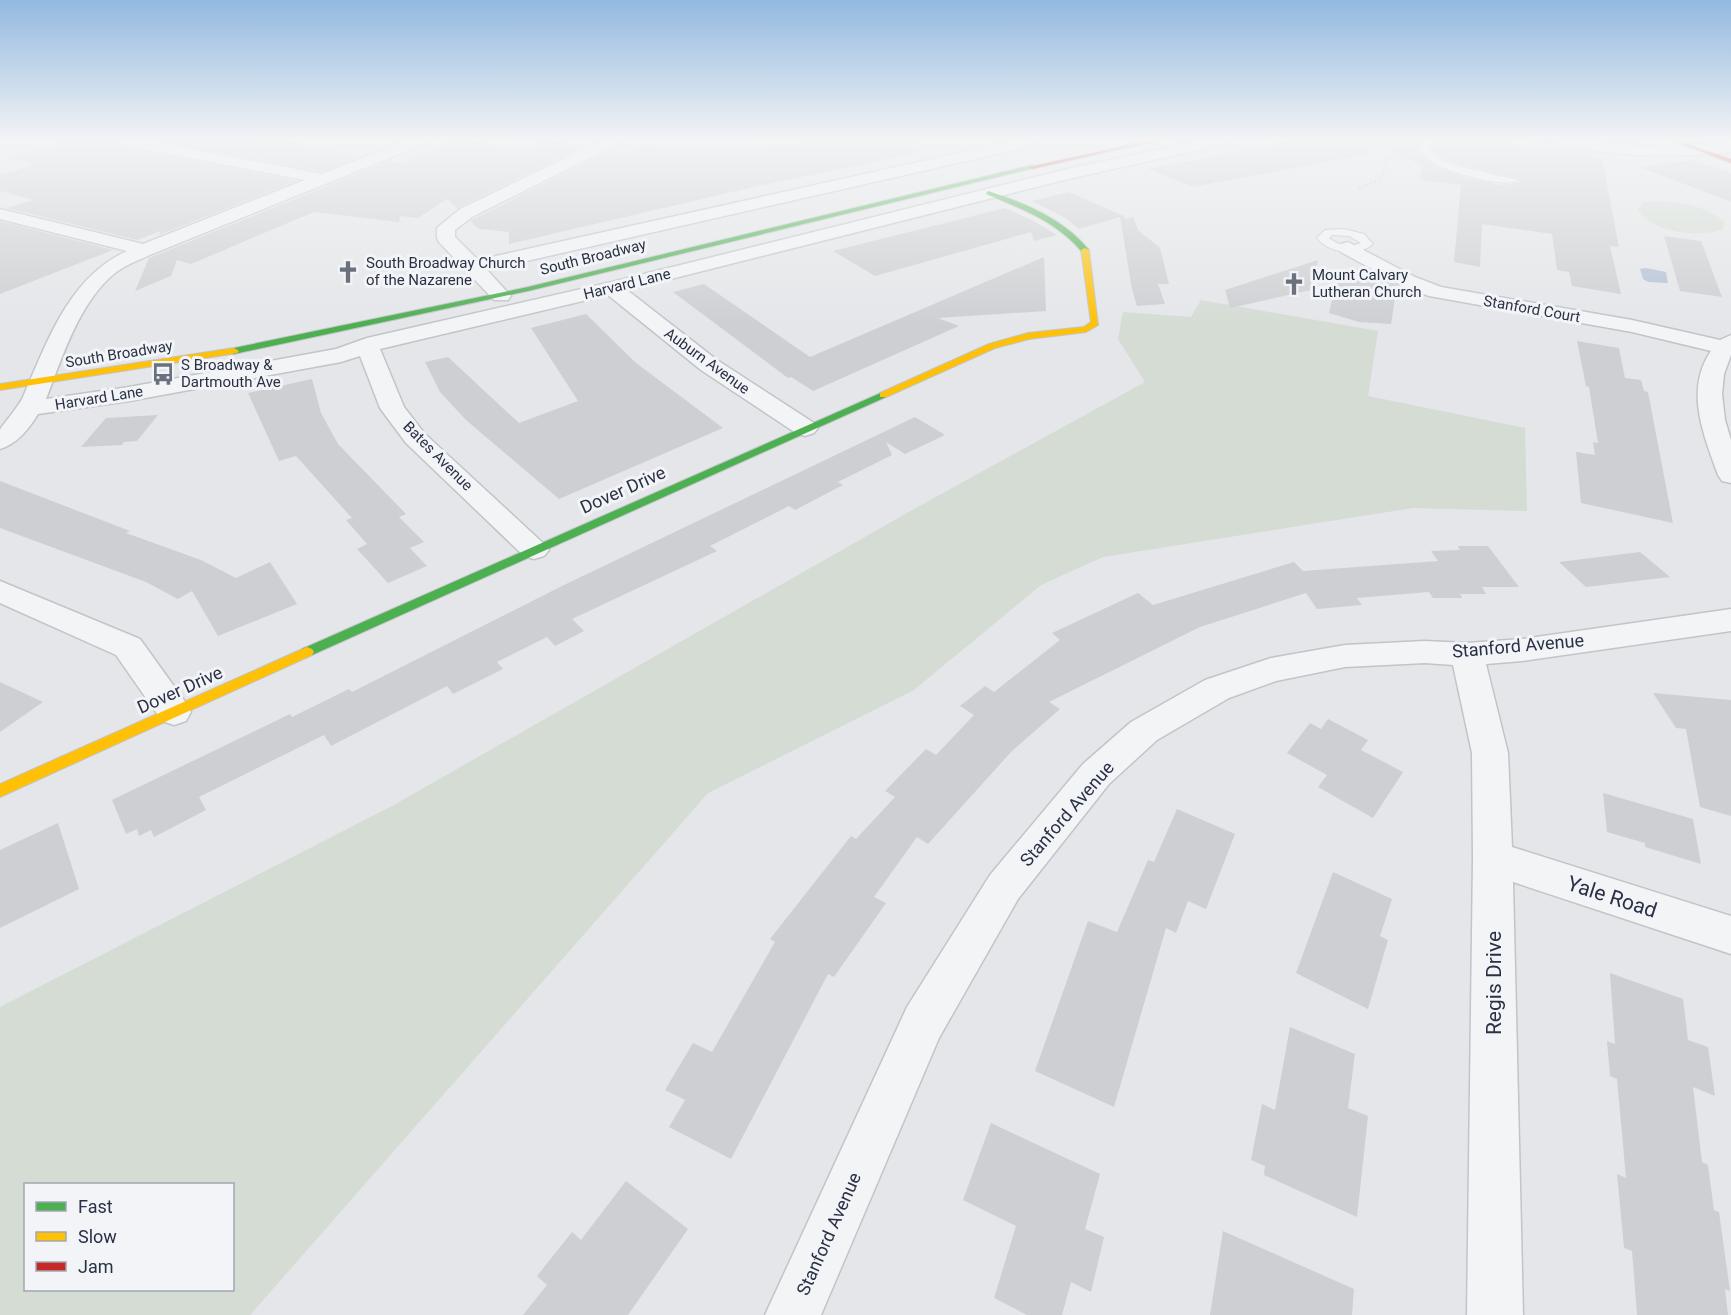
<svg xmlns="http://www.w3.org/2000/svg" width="1731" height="1315" viewBox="0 0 1731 1315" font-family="Roboto,sans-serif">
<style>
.green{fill:#d4dcd4;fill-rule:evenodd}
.water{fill:#b3c0d3}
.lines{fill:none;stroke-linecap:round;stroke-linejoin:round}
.stream{fill:#b3c0d3;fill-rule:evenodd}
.building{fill:#cecfd2}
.lane-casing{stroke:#c2c4c7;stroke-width:2}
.street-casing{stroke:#c2c4c7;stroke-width:3}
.fast-casing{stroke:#c2c4c7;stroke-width:2}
.slow-casing{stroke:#c2c4c7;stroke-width:2}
.jam-casing{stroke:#c2c4c7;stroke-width:2}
.path{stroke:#c3c4c9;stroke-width:2;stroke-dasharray:2 2;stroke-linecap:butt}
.lane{fill:#f3f4f6;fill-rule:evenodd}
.street{fill:#f3f4f6;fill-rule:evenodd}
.fast{fill:#4caf50;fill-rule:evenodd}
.slow{fill:#ffc107;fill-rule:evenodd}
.jam{fill:#c62828;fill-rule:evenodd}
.labels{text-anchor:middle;stroke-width:6;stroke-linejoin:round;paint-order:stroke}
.far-street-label{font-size:15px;fill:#2a3143;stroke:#f2f4f8}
.far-poi-label{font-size:15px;fill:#2a3143;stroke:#f2f4f8;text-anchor:start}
.street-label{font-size:18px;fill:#2a3143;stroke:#f2f4f8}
.near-street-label{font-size:21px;fill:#2a3143;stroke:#f2f4f8}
</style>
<rect width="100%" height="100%" fill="#e4e6e9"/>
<g class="green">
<path d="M 1643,202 C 1671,200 1702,203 1725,222 L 1722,230 C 1694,237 1657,234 1637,210 Z"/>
<path d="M 1201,300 L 1378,331 L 1368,396 L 1525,428 L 1527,511 L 1413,508 L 1103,557 L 1041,585 L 914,690 L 708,793 L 250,1315 L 0,1315 L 0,1007 L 392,806 L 914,509 L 1145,382 L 1118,339 L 1123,312 L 1191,317 ZM 26,1184 L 232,1184 L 232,1290 L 26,1290 Z"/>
</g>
<path class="water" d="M 1646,268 L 1666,272 L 1668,283 L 1648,282 L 1643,279 L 1640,269 Z"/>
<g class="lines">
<path class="stream" d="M 1615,141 L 1624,141 L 1644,145 L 1642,146 Z"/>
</g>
<g class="building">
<path d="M 68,141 L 116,141 L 126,148 L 297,181 L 159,235 L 161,231 L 137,240 L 7,208 L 33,200 L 0,191 L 0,175 L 37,164 L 10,158 Z"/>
<path d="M 159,141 L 283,141 L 362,156 L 322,172 Z"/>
<path d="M 454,141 L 470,141 L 525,150 L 546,141 L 586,146 L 457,208 L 447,199 L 418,218 L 400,216 L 399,222 L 314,212 L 191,264 L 177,260 L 171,276 L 135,291 L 149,258 L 389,161 L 401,163 Z"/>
<path d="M 800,141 L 917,141 L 918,153 L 758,186 L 509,244 L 509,232 L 479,229 L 470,221 L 610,150 L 625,153 L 643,144 L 686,150 L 805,144 Z"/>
<path d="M 1292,141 L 1421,141 L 1415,148 L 1434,166 L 1463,177 L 1501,185 L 1512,184 L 1519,182 L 1520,179 L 1454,163 L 1442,158 L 1430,147 L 1435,141 L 1508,141 L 1524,150 L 1552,152 L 1569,148 L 1602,159 L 1619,247 L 1610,246 L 1621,294 L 1572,286 L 1569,272 L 1557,270 L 1552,234 L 1482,224 L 1480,267 L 1454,262 L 1461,185 L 1420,180 L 1423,166 L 1369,142 L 1370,154 L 1193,187 L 1148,169 Z"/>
<path d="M 1693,160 L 1731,173 L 1731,202 L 1639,167 Z"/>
<path d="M 1069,192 L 1124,216 L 1125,219 L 1133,217 L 1138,230 L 1160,248 L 1169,284 L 1158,284 L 1165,304 L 1137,306 L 1132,289 L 1120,217 L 1079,229 L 1064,217 L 1032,201 Z"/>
<path d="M 1005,208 L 1032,220 L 1057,235 L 1034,241 L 1031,232 L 875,276 L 833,251 Z"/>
<path d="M 0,221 L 113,250 L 0,294 Z"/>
<path d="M 1664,236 L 1701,241 L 1722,297 L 1680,291 Z"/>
<path d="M 1044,257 L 1046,311 L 938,318 L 959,326 L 813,391 L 791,377 L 788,378 L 673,292 L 704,284 L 810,357 Z"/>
<path d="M 1318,260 L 1311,290 L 1230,308 L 1225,290 Z"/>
<path d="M 1369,273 L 1397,285 L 1391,324 L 1359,322 L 1329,313 L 1338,276 Z"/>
<path d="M 586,314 L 636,363 L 723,428 L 559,499 L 466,420 L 440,392 L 425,362 L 448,357 L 519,423 L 578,401 L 531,328 Z"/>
<path d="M 1577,341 L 1619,348 L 1625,378 L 1641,380 L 1644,391 L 1648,392 L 1673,523 L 1581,503 L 1576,452 L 1595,455 L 1593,442 L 1598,443 L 1589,387 L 1586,386 Z"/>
<path d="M 312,379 L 321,413 L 338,444 L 406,514 L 399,517 L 424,542 L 410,548 L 427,566 L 388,583 L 357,549 L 367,544 L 346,520 L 352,518 L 296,456 L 279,461 L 248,393 Z"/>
<path d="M 158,415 L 137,441 L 124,442 L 122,445 L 81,447 L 106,418 Z"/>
<path d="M 915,417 L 945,435 L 905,454 L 886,442 L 892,455 L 838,482 L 843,485 L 795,510 L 789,506 L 710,546 L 717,551 L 572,619 L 584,631 L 555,646 L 547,637 L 497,662 L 503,669 L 453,694 L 447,686 L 331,746 L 324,735 L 199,797 L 206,810 L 154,837 L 151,830 L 139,836 L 137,829 L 126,834 L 112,800 L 290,714 L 292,717 L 349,689 L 352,692 L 564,585 Z"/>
<path d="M 0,481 L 130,531 L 126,533 L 201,560 L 236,578 L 270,562 L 297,604 L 218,636 L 192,591 L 178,599 L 146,582 L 0,528 Z"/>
<path d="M 1458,546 L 1488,546 L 1519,587 L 1482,587 L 1486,594 L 1460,594 L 1462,598 L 1433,598 L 1429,592 L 1357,598 L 1362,605 L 1317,609 L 1306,593 L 1200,627 L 1049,702 L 1060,709 L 1011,752 L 928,844 L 917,837 L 874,897 L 886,903 L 834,977 L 828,974 L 731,1159 L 669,1127 L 685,1100 L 665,1090 L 693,1043 L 712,1052 L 775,942 L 770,939 L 851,836 L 856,839 L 895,797 L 885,791 L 926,749 L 936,755 L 974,715 L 960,706 L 985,686 L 994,692 L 1060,640 L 1052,633 L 1138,593 L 1153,605 L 1294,562 L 1303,571 L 1438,561 L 1431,551 L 1460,550 Z"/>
<path d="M 1640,552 L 1670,577 L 1586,587 L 1559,562 Z"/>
<path d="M 0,682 L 43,702 L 0,732 Z"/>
<path d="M 1653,693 L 1731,700 L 1731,816 L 1700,807 L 1686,729 L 1676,728 Z"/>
<path d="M 1328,719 L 1368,740 L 1361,750 L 1403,772 L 1373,818 L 1318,787 L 1327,775 L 1287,753 L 1310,723 L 1321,729 Z"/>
<path d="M 1603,793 L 1693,819 L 1701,864 L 1645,847 L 1645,843 L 1607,832 Z"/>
<path d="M 1177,809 L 1235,834 L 1206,909 L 1188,901 L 1176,933 L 1166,928 L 1114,1107 L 1035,1071 L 1088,921 L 1117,932 L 1148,860 L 1154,862 Z"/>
<path d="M 58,823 L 79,889 L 0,928 L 0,850 Z"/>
<path d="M 1333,872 L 1392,899 L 1380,936 L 1388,940 L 1368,1009 L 1296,973 Z"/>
<path d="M 1610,973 L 1683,999 L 1688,1040 L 1708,1047 L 1715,1096 L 1693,1087 L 1702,1162 L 1708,1165 L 1714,1210 L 1719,1212 L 1730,1291 L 1725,1289 L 1728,1315 L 1637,1315 L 1632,1251 L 1624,1248 L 1617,1174 L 1626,1178 L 1617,1079 L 1610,1076 L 1607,1041 L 1615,1044 Z"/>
<path d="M 1290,1027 L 1355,1054 L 1348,1108 L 1368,1116 L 1357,1217 L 1264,1175 L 1265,1166 L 1251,1160 L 1262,1104 L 1275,1110 Z"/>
<path d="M 991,1123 L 1100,1174 L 1085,1229 L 1104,1237 L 1091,1292 L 1071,1282 L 1062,1315 L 1027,1315 L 994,1298 L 1016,1226 L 963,1200 Z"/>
<path d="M 626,1181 L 688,1229 L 628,1315 L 523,1315 L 547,1285 L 537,1276 L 572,1232 L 581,1240 Z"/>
<path d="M 1223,1231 L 1354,1289 L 1352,1315 L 1210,1315 Z"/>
</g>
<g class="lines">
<g class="lane-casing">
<g id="lane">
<path d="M 1424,141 L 1433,141 L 1427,147 L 1441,160 L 1453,165 L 1518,180 C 1505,189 1449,172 1435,164 C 1427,159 1422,154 1417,147 Z"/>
<path d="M 1510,141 L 1549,144 L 1566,141 L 1575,142 C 1560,153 1524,152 1510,141 Z"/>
<path d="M 1344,229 L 1364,234 L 1373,244 C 1357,258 1329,253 1317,238 L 1325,230 ZM 1332,235 L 1349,236 L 1361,243 C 1349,248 1338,245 1329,238 Z"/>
</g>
</g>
<g class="street-casing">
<g id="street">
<path d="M 118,141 L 148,141 L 322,174 L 406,141 L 427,141 L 424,144 L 152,254 C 139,260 125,265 115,273 C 79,302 62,358 46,399 L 129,387 L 336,349 L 367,338 L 612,282 L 1063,170 L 1199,141 L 1227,141 L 1224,144 L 1064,180 L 627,290 L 717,360 L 814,423 L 818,428 L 814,433 L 805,436 L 796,433 L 701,370 L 608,295 L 380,349 L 404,407 L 424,433 L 544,544 L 549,550 L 544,556 L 534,559 L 524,556 L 406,443 L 380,408 L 360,356 L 341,362 L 129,401 L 38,414 C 29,429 17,444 0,449 C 0,443 0,436 0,430 C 1,427 19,406 23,397 C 47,342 69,277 127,251 L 0,219 L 0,209 L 143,244 L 305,180 L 126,146 Z"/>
<path d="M 601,141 L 620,141 L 617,144 L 472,217 L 455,230 L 455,237 L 478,260 L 1013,141 L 1040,141 L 1032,146 L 487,270 L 511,296 L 508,300 L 494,300 L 439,242 L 437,238 L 437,228 L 460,209 Z"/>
<path d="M 1560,141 L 1587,141 L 1649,147 L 1731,142 L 1731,152 C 1674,158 1619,158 1563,144 Z"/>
<path d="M 1348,242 L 1415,277 L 1441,287 L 1632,320 L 1720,340 L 1731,335 L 1731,355 L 1724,374 L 1722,394 L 1725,420 L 1731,440 L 1731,483 L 1722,481 L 1718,475 C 1704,436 1684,390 1711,351 L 1632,332 L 1429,296 L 1401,285 L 1341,252 L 1339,248 L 1341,244 Z"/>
<path d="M 0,581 L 140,639 L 186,703 L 191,712 L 186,721 L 174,725 L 162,721 L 116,655 L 0,603 Z"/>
<path d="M 1731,609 L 1731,631 L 1522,661 L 1486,664 L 1508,753 L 1512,847 L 1731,916 L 1731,954 L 1513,882 L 1523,1315 L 1467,1315 L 1473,858 L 1472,753 L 1453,665 L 1425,663 L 1345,667 L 1276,681 L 1229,698 L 1157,740 L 1109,784 L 1018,899 L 939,1038 L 821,1315 L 765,1315 L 907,1007 L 990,875 L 1083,764 L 1131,722 L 1205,680 L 1271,658 L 1345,645 L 1425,641 L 1467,643 L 1522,639 Z"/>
</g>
</g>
<g class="fast-casing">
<g id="fast">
<path d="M 1032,165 L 1034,168 L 528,291 L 234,354 L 229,351 L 234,348 L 528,287 Z"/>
<path d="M 988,191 C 1025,203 1064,219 1089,250 L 1082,252 C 1056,221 1022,209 986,194 Z"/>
<path d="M 883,392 L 888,395 L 886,397 L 312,655 L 302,655 L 300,652 L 302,649 Z"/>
</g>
</g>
<g class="slow-casing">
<g id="slow">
<path d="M 1085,248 L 1089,250 L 1098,325 L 1086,332 L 1029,339 L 995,348 L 886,397 L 880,397 L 880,393 L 989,344 L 1028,333 L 1084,327 L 1091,322 L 1081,250 Z"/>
<path d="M 234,348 L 239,351 L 237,353 L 0,390 L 0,384 Z"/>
<path d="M 307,647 L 312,649 L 314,652 L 312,655 L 0,797 L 0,784 Z"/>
</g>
</g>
<g class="jam-casing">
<g id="jam">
<path d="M 1147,141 L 1157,141 L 1032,169 L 1029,167 Z"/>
<path d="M 1672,141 L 1680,141 L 1731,159 L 1731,163 Z"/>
</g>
</g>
<path class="path" d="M 1359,188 L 1380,180 L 1396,141"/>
<use href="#lane" class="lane"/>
<use href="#street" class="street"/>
<use href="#fast" class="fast"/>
<use href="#slow" class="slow"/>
<use href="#jam" class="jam"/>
</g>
<linearGradient id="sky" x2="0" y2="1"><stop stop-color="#93b9e0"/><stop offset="0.43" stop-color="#f3f4f5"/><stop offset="1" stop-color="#f3f4f5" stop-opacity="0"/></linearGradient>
<rect width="1731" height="325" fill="url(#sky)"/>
<defs>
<g id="church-bare" transform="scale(1.8)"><path d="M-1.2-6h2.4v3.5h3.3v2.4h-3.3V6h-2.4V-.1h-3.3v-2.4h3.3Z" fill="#6b707d" stroke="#f2f4f8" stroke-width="2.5" paint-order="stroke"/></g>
<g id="bus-bare" transform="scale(1.8)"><path d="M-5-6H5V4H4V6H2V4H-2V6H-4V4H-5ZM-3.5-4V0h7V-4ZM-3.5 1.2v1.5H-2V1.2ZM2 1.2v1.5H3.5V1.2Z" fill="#6b707d" stroke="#f2f4f8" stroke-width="2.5" paint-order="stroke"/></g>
</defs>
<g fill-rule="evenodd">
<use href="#church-bare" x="348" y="272"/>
<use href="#church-bare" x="1294" y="284"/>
<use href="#bus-bare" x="163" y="374"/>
</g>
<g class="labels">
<g class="far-street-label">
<text transform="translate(593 257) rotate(-14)" y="5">South Broadway</text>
<text transform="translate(627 284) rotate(-14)" y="5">Harvard Lane</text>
<text transform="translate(1532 309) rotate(10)" y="5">Stanford Court</text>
<text transform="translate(119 354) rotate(-9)" y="5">South Broadway</text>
<text transform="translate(707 361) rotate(36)" y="5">Auburn Avenue</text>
<text transform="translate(99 398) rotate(-9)" y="5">Harvard Lane</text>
<text transform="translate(438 456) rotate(45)" y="5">Bates Avenue</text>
</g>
<g class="far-poi-label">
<text x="366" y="268">South Broadway Church<tspan x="366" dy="17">of the Nazarene</tspan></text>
<text x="1312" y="280">Mount Calvary<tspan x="1312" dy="17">Lutheran Church</tspan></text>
<text x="181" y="370">S Broadway &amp;<tspan x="181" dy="17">Dartmouth Ave</tspan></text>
</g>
<g class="street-label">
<text transform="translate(623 490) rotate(-24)" y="6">Dover Drive</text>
<text transform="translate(1518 646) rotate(-5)" y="6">Stanford Avenue</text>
<text transform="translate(180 690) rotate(-24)" y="6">Dover Drive</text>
<text transform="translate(1067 814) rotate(-49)" y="6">Stanford Avenue</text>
<text transform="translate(829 1234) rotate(-66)" y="6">Stanford Avenue</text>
</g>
<g class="near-street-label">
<text transform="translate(1612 897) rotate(18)" y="7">Yale Road</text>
<text transform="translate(1494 983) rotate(-90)" y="7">Regis Drive</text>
</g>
</g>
<rect x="24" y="1183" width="210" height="108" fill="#f2f4f8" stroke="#a2a6b0" stroke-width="1.5"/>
<rect x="36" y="1202" width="30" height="9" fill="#4caf50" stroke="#a2a6b0" stroke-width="1.5"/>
<text x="78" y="1213" font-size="18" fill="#2a3143">Fast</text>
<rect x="36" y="1232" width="30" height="9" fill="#ffc107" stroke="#a2a6b0" stroke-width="1.5"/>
<text x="78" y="1243" font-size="18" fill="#2a3143">Slow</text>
<rect x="36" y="1262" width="30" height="9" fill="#c62828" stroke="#a2a6b0" stroke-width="1.5"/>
<text x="78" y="1273" font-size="18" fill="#2a3143">Jam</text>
</svg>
